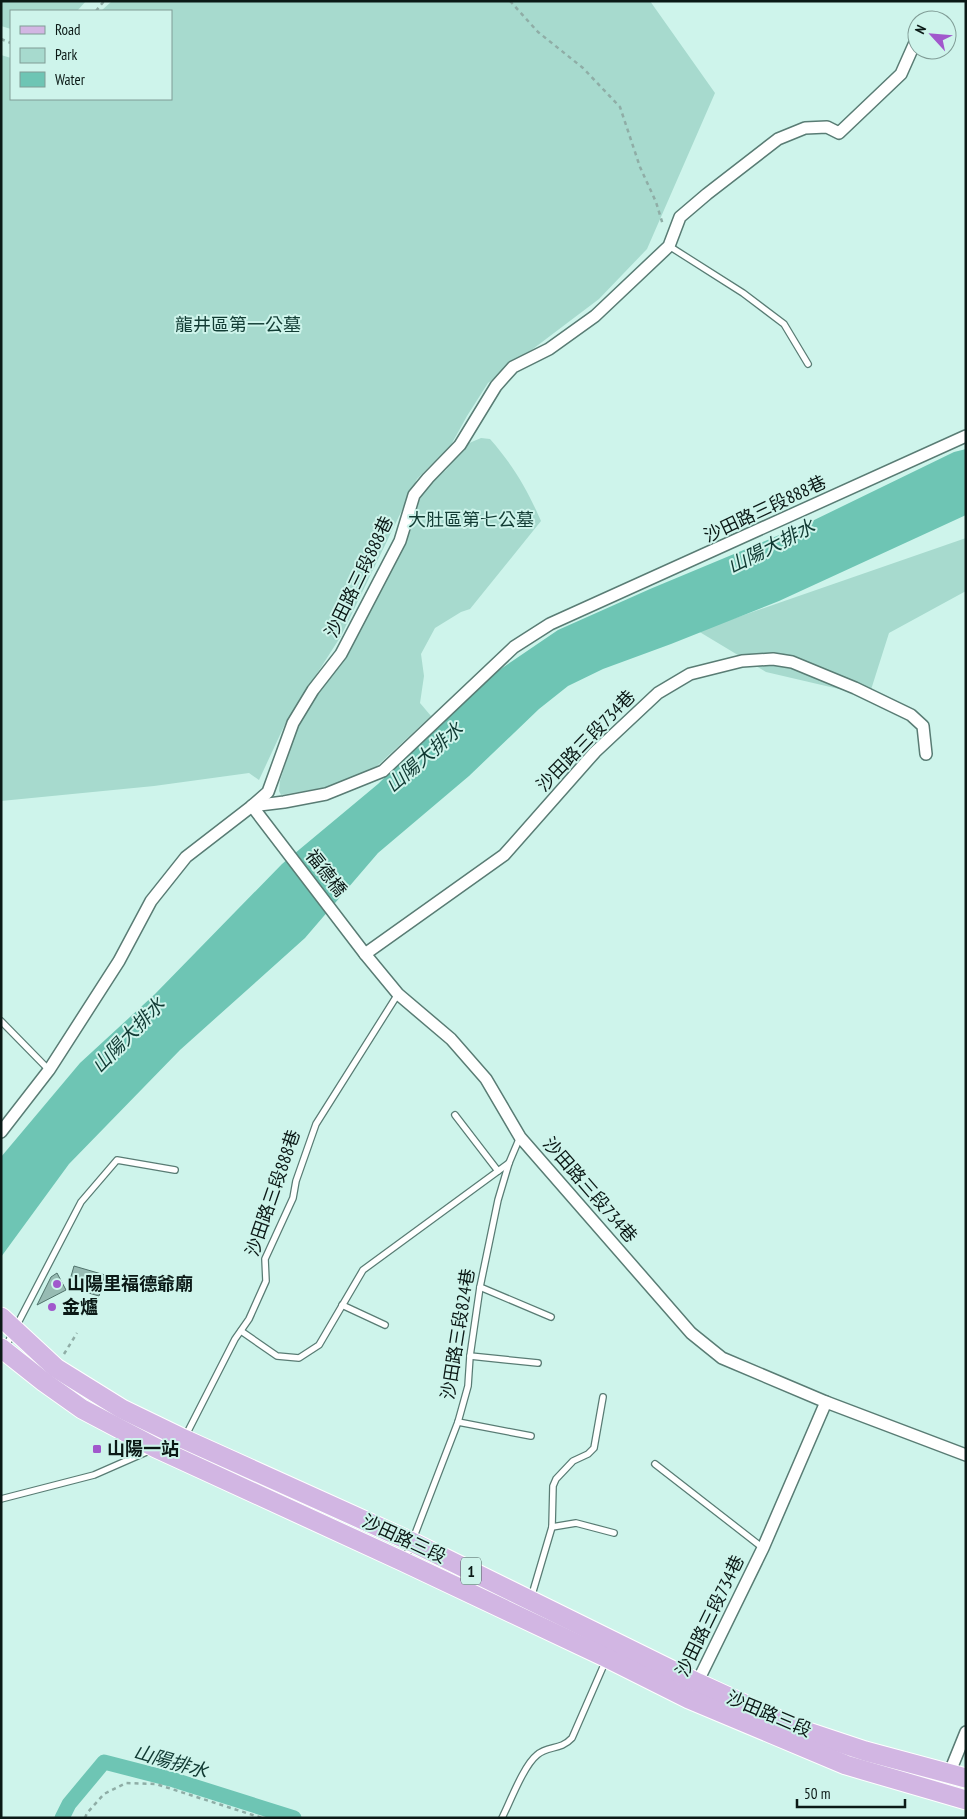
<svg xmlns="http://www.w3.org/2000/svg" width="967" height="1819" viewBox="0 0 967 1819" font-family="'PT Sans Narrow','Noto Sans TC',sans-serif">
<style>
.green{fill:#a7dace}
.water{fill:#6ec5b4}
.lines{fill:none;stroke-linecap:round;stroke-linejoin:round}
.canal{stroke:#6ec5b4;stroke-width:15}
.building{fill:#97bbb3;stroke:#50726b}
.service-casing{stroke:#597c74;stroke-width:8}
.minor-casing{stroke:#597c74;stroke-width:14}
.primary-casing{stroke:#fff;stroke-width:21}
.path{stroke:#8fada6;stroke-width:2.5;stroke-dasharray:4 4;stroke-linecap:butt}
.service{stroke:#fff;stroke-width:5.5}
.minor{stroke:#fff;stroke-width:11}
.primary{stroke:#d2b6e3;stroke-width:19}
.poi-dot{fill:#a158cc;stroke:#cef4eb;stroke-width:2}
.labels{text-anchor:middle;stroke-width:4;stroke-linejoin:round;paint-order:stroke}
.shield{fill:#cef4eb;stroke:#465b56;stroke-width:1}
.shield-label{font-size:16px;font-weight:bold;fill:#0b1916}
.park-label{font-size:18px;fill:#123c34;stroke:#cef4eb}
.street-label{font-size:18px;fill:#0b1916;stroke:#cef4eb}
.poi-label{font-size:18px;font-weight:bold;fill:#0b1916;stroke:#cef4eb;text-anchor:start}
.water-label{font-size:19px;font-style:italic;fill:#103932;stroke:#cef4eb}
</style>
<rect width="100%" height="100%" fill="#cef4eb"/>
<g class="green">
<path d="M 1,1 L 86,1 L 77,11 L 11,11 L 11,29 L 1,26 Z"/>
<path d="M 112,1 L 650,1 L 715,93 L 647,249 L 599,299 L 488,383 L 467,416 L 451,445 L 417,479 L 341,636 L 286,722 L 259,780 L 249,773 L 154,786 L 1,801 L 1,55 L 11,58 L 11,99 L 171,99 L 171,11 L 101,11 Z"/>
<path d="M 481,438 L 490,439 C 513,465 527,489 541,521 L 470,609 L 461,612 L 435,628 L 421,654 L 424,676 L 420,703 L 431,716 L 377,766 L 339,785 L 281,795 L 279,791 L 280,781 L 293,740 L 303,717 L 321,688 L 410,522 L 426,485 L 446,470 L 467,444 Z"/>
<path d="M 966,538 L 966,591 L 889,633 L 869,696 L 766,672 L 698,631 Z"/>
</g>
<path class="water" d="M 966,449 L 966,515 L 779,601 L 671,644 L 603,669 L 568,686 L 539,709 L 469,776 L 378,853 L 305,938 L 180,1050 L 69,1164 L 1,1257 L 1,1157 L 80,1063 L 155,994 L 282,864 L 378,784 L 486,679 L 558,630 L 650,589 L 808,523 L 954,452 Z"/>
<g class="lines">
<path class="canal" d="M 62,1818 L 69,1804 L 104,1762 L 174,1780 L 294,1818"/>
</g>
<g class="building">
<path d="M 74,1266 L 105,1275 L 99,1296 L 68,1287 Z"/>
<path d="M 57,1273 L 66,1290 L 37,1305 L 51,1277 Z"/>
</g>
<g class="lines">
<g class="service-casing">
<g id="service">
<path d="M 669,246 L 743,293 L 784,324 L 808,364"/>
<path d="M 1,1021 L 49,1070"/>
<path d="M 455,1115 L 498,1171"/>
<path d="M 480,1287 L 551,1317"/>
<path d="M 342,1305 L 385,1325"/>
<path d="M 241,1331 L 277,1356 L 299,1358 L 319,1345 L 363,1270 L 509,1163"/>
<path d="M 5,1348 L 81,1202 L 117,1160 L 175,1170"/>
<path d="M 470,1356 L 538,1363"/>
<path d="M 458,1422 L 531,1436"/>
<path d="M 185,1437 L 235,1339 L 249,1319 L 266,1281 L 265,1259 L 293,1198 L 296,1181 L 316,1124 L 398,994"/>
<path d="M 655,1464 L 763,1548"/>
<path d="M 1,1499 L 94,1475 L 151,1450"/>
<path d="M 552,1527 L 576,1523 L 614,1533"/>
<path d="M 405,1560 L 458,1422 L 468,1386 L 470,1356 L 480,1287 L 498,1200 L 509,1163 L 520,1137"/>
<path d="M 531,1598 L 552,1527 L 553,1486 L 556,1479 L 573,1461 L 588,1454 L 594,1448 L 603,1397"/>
<path d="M 502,1818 C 510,1802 524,1765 537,1755 C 548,1745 560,1751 572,1738 L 606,1660"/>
</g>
</g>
<g class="minor-casing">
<g id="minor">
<path d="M 252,806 L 365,954 L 398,994 L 451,1039 L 486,1079 L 520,1137 L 691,1333 L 722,1358 L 826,1402 L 966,1455"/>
<path d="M 252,806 L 284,802 L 326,794 L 383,771 L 514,647 L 550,624 L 966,436"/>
<path d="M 365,954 L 504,855 L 595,752 L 658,693 L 690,674 L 742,661 L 773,659 L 792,662 L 855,688 L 911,715 L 923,726 L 926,754"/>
<path d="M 1,1132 L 49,1070 L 119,961 L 151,901 L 186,857 L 252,806 L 268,792 L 293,723 L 313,690 L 341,654 L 400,541 L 414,495 L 428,478 L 460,445 L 496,386 L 513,367 L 549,349 L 595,316 L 669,246 L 680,217 L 707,194 L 778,139 L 805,128 L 827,127 L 839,133 L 901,74 L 917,38"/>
<path d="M 695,1687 L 763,1548 L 826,1402"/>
<path d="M 949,1774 L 966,1732"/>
</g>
</g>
<g class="primary-casing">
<g id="primary">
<path d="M 1,1317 L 56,1368 L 122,1409 L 184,1439 L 412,1542 L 698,1683 L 799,1729 L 865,1751 L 966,1778"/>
<path d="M 1,1348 L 44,1382 L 82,1409 L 156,1448 L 404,1562 L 607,1658 L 689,1699 L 846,1765 L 966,1800"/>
</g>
</g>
<g class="path">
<path d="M 510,1 L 538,32 L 583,68 L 620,107 L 640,167 L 656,202 L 663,225"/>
<path d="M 96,11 L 104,1"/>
<path d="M 1,39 L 11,43"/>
<path d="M 64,1354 L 77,1333"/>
<path d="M 85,1818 L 87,1813 L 104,1794 L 126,1783 L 156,1784 L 262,1818"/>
</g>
<use href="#service" class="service"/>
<use href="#minor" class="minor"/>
<use href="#primary" class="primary"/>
</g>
<g class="poi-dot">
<circle cx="57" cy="1284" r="5"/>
<circle cx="52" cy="1307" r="5"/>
<rect x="92" y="1444" width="10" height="10" rx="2.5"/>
</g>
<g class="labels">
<rect class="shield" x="461" y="1557.5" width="20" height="27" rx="4"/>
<g class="shield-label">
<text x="471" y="1577">1</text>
</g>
<g class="park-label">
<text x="238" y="331">龍井區第一公墓</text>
<text x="471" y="526">大肚區第七公墓</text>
</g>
<g class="street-label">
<text transform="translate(765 509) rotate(-25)" y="6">沙田路三段888巷</text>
<text transform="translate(359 577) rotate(-64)" y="6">沙田路三段888巷</text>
<text transform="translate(586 741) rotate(-46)" y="6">沙田路三段734巷</text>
<text transform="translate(326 873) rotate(52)" y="6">福德橋</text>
<text transform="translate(590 1190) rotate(49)" y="6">沙田路三段734巷</text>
<text transform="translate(273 1193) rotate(-71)" y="6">沙田路三段888巷</text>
<text transform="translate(458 1334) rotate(-81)" y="6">沙田路三段824巷</text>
<text transform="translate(404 1539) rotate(25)" y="6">沙田路三段</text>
<text transform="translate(710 1616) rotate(-64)" y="6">沙田路三段734巷</text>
<text transform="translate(769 1714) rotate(23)" y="6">沙田路三段</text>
</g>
<g class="poi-label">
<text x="67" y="1290">山陽里福德爺廟</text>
<text x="62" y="1313">金爐</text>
<text x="107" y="1455">山陽一站</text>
</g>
<g class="water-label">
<text transform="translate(771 546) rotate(-27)" y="7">山陽大排水</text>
<text transform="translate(424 757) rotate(-41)" y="7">山陽大排水</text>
<text transform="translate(128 1035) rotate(-46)" y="7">山陽大排水</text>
<text transform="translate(171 1761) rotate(16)" y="7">山陽排水</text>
</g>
</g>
<rect width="967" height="1819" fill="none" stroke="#0b1916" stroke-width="5"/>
<rect x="10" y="10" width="162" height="90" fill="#cef4eb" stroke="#809c96"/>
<rect x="20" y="26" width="25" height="8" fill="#d2b6e3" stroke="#809c96"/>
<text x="55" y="35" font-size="15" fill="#0b1916">Road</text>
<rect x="20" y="48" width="25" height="15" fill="#a7dace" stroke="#809c96"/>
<text x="55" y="60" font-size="15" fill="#0b1916">Park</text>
<rect x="20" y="72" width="25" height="15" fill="#6ec5b4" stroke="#809c96"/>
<text x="55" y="85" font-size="15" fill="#0b1916">Water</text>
<g transform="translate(932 35) rotate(296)"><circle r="24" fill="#cef4eb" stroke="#809c96"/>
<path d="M0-4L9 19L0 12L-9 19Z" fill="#a158cc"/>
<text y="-8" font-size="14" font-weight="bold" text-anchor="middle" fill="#0b1916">N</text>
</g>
<path d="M797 1799v8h108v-8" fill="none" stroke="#0b1916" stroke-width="2.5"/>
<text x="804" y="1799" font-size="15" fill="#0b1916" stroke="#cef4eb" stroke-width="4" paint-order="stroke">50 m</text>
</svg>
